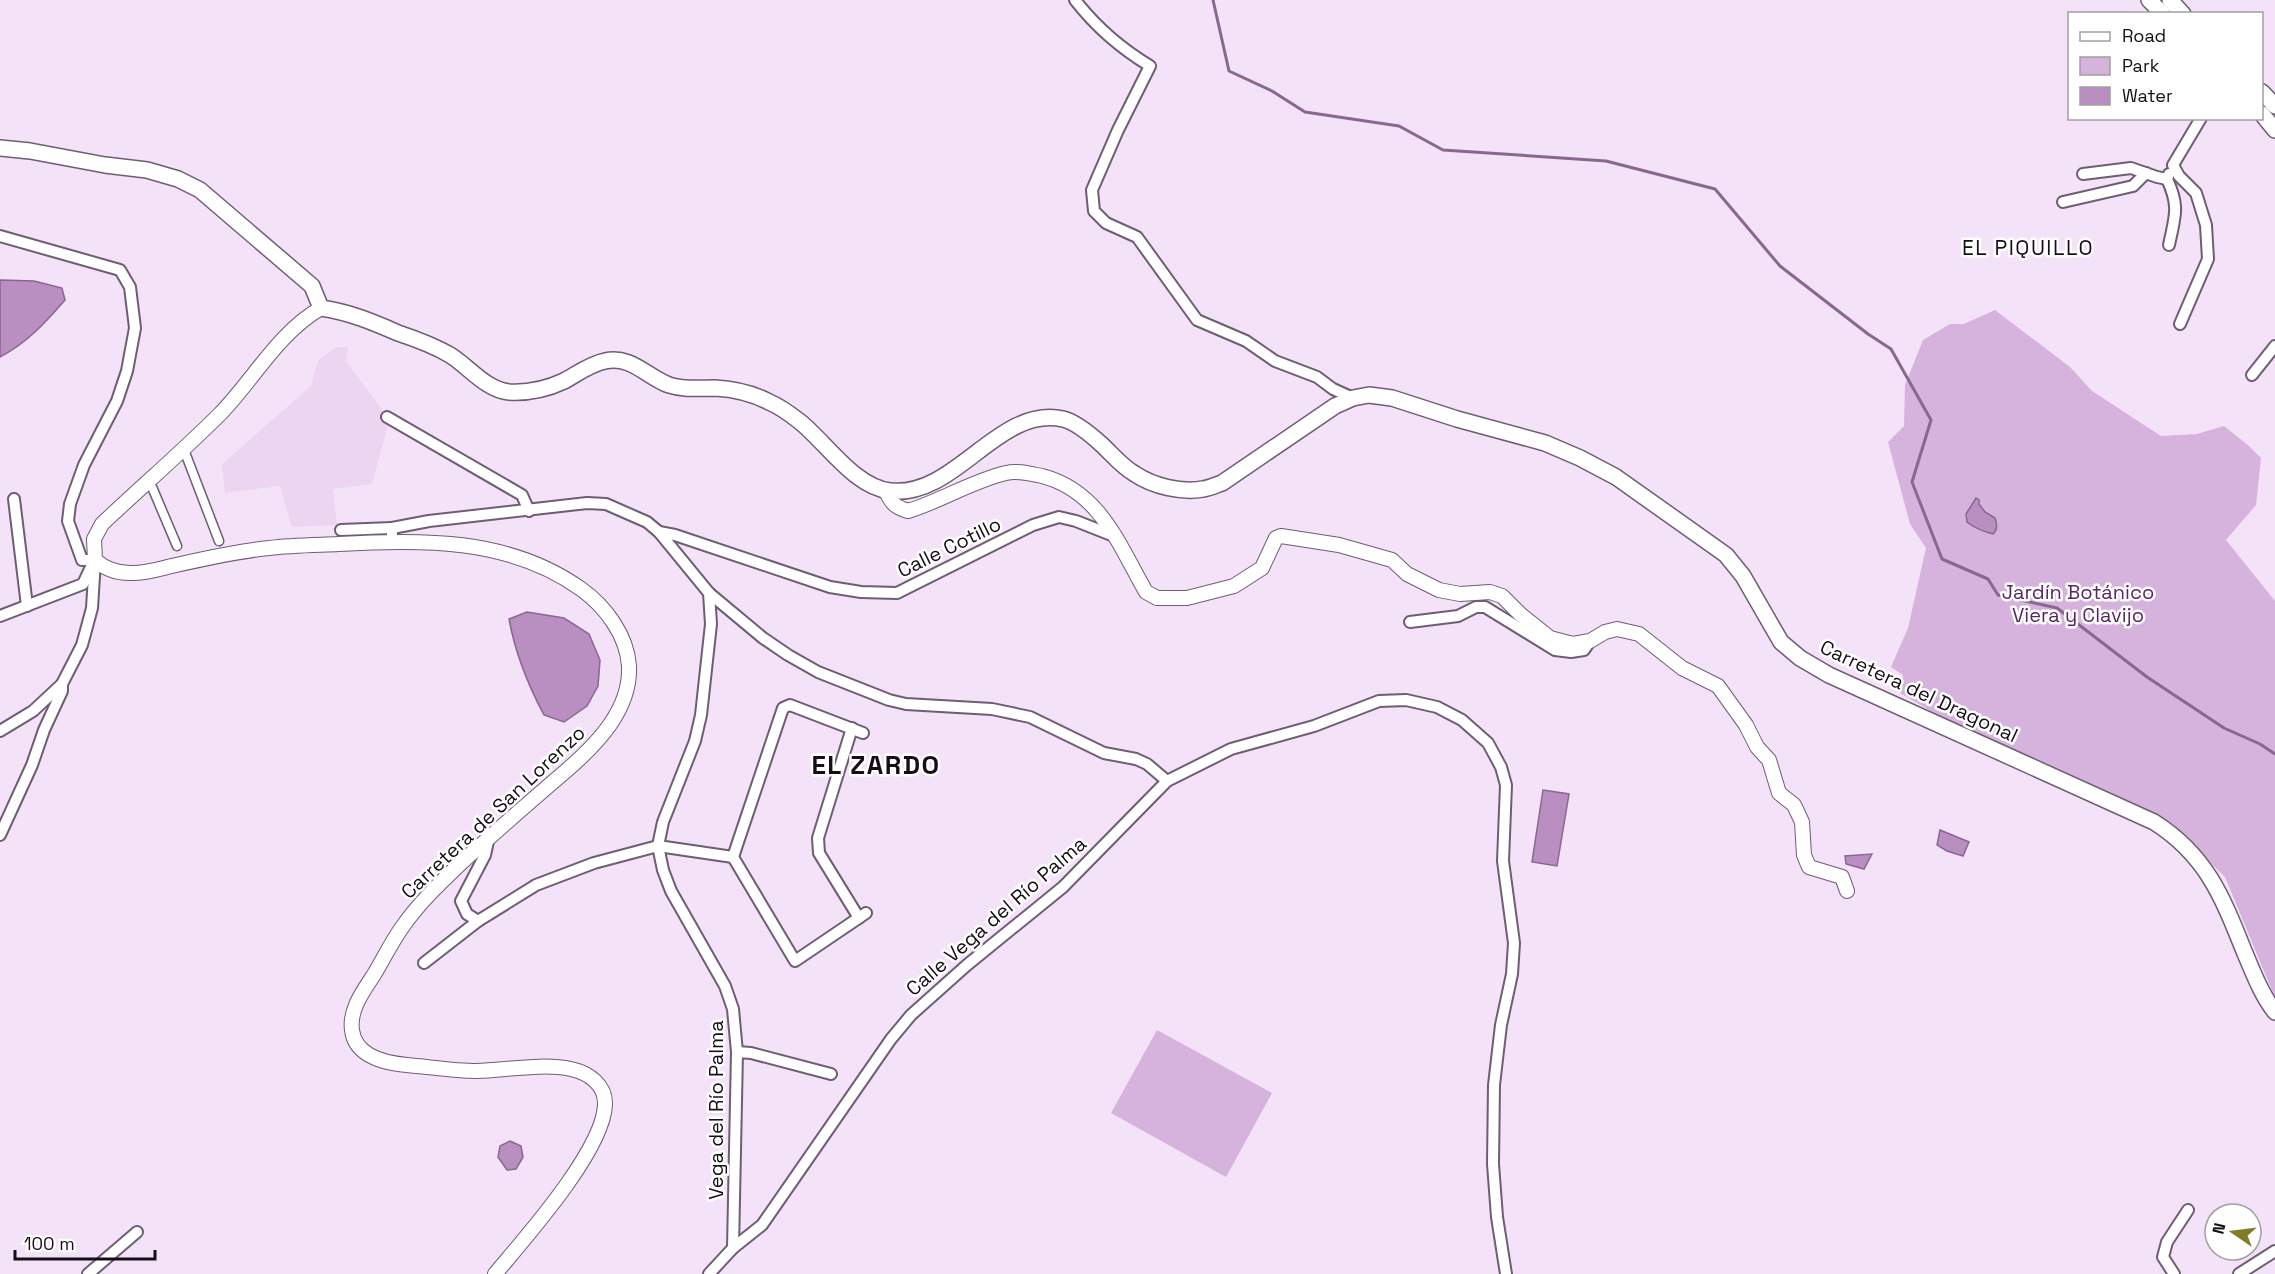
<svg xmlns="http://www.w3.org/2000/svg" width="2275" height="1274" viewBox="0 0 2275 1274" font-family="'Space Grotesk',sans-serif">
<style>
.built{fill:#ecd5f1}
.green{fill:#d5b3dd}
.water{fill:#b98fc2;stroke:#88688e;stroke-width:1.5}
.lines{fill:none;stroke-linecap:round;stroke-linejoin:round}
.stream{stroke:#88688e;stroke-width:3}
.pedestrian-casing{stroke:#6d5e71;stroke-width:11}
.minor-casing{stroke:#6d5e71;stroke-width:14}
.tertiary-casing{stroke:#6d5e71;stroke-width:16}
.secondary-casing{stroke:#6d5e71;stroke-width:18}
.pedestrian{stroke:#fff;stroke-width:8}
.minor{stroke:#fff;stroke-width:10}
.tertiary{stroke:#fff;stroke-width:14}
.secondary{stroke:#fff;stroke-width:15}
.labels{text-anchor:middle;stroke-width:5;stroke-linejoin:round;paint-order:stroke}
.street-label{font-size:20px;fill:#150e16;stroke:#fff}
.park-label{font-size:20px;fill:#592665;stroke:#fff}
.neighbourhood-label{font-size:21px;letter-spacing:1.5px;fill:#150e16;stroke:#fff}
.district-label{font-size:26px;font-weight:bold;letter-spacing:1.5px;fill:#150e16;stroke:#fff}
</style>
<rect width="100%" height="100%" fill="#f4e2f8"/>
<path class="built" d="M 336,347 L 348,347 L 346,361 L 381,408 L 388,425 L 372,484 L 333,489 L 337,525 L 292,527 L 280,486 L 225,493 L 222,464 L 311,386 L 318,360 Z"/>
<g class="green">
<path d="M 1995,310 L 2070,367 L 2092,391 L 2161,436 L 2197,434 L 2224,426 L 2249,446 L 2261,458 L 2256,505 L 2226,540 L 2275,601 L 2275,998 L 2225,877 L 2173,827 L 1948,721 L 1900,693 L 1903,675 L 1891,667 L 1908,628 L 1926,548 L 1910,524 L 1888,442 L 1904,426 L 1905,385 L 1923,340 L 1950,324 L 1964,324 Z"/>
<path d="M 1157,1030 L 1272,1093 L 1226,1177 L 1111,1113 Z"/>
</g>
<g class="water">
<path d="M 0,280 L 34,281 L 62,288 L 65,300 C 46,322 27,343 0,357 Z"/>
<path d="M 1976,498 L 1979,500 L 1979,504 L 1985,512 L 1995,518 C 1997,524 1998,529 1993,534 C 1983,531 1976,529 1967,522 L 1966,514 Z"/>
<path d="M 527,612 L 564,618 L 589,634 L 600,660 L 598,686 L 587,706 L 564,722 L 544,715 C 528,685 515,652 509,619 Z"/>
<path d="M 1543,790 L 1569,794 L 1557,866 L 1532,862 Z"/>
<path d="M 1940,830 L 1969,842 L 1963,856 L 1947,851 L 1937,845 Z"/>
<path d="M 1872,854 L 1864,869 L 1846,864 L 1845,856 Z"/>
<path d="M 510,1141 L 521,1146 L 523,1157 L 516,1169 L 507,1170 L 498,1157 L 500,1146 Z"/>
</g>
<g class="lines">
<path class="stream" d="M 1213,0 L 1229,71 L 1272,91 L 1305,112 L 1399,126 L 1443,150 L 1606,161 L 1715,189 L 1780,266 L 1868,334 L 1891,349 L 1931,420 L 1912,482 L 1942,559 L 1988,579 L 1998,595 L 2057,608 L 2147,677 L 2224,728 L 2260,744 L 2275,754"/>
<g class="pedestrian-casing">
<g id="pedestrian">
<path d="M 186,455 L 219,541"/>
<path d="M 152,487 L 177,546"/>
</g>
</g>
<g class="minor-casing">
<g id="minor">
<path d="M 1075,0 C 1096,27 1120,48 1150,66 L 1118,130 L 1092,190 L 1094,211 L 1106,223 L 1137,237 L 1197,320 L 1246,341 L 1275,361 L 1317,377 L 1333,389 L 1353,398"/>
<path d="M 2083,174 L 2131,168 L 2157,177 L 2167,179"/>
<path d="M 2063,202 L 2133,186 L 2146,173"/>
<path d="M 0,236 L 120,270 L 130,287 L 135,328 L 127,371 L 117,401 L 84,465 L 70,504 L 68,521 L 82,560 L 95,560"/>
<path d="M 2169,245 C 2175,216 2180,207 2167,179 L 2169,174"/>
<path d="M 2180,324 L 2208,259 L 2206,225 L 2196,193 L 2179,176 L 2173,165 L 2201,118"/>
<path d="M 2252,375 L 2275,346"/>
<path d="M 387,417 L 522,495 L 529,511"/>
<path d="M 14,499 L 27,606"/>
<path d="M 341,530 L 392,528"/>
<path d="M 659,532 L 675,535 L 830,587 L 861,592 L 897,593 L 1033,525 L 1059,517 L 1076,521 L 1114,536"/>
<path d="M 392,541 L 392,528 L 429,521 L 587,503 L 606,504 L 647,522 L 659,532 L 709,593 L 711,624 L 701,715 L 695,741 L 663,822 L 658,846 L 663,870 L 671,891 L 725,986 L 733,1009 L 737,1052 L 733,1248"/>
<path d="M 709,593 L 763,638 L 788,655 L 818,672 L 889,700 L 906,704 L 992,709 L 1030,717 L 1104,753 L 1136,759 L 1147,764 L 1167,781"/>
<path d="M 0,616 L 83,584 L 92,565"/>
<path d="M 1410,622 L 1458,616 L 1476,607 L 1485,607 L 1555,650 L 1571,652 L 1584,650 L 1590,641"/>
<path d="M 852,728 L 818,838 L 819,853 L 859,918"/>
<path d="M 0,731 L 33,711 L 62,684 L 82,645 L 92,608 L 95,560"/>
<path d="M 863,733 L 790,705 L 783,708 L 733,857 L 795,961 L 866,913"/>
<path d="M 0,835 L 32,765 L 44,730 L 62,691 L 62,684"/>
<path d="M 489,837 L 485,855 L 461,901 L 467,914 L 478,921 L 536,885 L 594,863 L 658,846 L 733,857"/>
<path d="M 424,963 L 478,921"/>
<path d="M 737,1052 L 751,1053 L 831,1074"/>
<path d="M 88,1274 L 137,1232"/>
<path d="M 709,1274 L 733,1248 L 762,1225 L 891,1039 L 911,1015 L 967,965 L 1063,887 L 1167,781 L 1231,749 L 1314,726 L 1379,701 L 1406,700 L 1437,707 L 1462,720 L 1488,743 L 1501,767 L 1506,785 L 1503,861 L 1514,943 L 1512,974 L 1501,1025 L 1494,1085 L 1493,1164 L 1497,1217 L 1506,1274"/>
<path d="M 2174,1274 L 2163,1257 L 2167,1242 L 2188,1210"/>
<path d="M 2239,1274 L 2275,1251"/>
</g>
</g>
<g class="tertiary-casing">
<g id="tertiary">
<path d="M 321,308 C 278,333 254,379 220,414 C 182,452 141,487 102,524 L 94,539 L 95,560 C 105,569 116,573 130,573 C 145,574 162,568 176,565 C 207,558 238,551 269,548 C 292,545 316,545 339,544 C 422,539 510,538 581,589 C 605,606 627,635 629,666 C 631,709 598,743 567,770 C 532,800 496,831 461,863 C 441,882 419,903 403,926 C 392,941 384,958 375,973 C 364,990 349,1009 352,1030 C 355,1056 385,1063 407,1065 C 430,1067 454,1071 477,1071 C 506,1070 543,1063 571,1069 C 589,1073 606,1085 605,1105 C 603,1151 525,1238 495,1274"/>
<path d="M 886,491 C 891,503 895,507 908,511 C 941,501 972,481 1006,473 C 1018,470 1031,474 1042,476 C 1100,491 1119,545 1146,592 L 1157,598 L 1187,598 L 1234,586 L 1262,568 L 1276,538 L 1281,536 L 1339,545 L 1392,560 L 1407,574 L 1439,590 L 1460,594 L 1490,592 L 1502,596 L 1520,614 L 1550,638 L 1573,644 L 1590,641 L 1605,632 L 1617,629 L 1639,634 L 1682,668 L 1718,686 L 1746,725 L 1757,747 L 1769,760 L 1779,793 L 1794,805 L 1802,822 L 1804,855 L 1809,867 L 1842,877 L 1847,891"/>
</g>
</g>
<g class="secondary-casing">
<g id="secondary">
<path d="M 2149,0 L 2163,14"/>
<path d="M 2170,0 L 2183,14"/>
<path d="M 2262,92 L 2275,106"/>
<path d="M 2262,114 L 2275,130"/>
<path d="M 0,148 L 30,151 L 105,165 L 147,170 L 178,179 L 200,190 L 312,286 L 321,308 C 349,312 373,322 398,333 C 416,339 433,345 450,355 C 468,366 486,390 509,392 C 528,393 547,389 564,381 C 577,374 590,364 605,361 C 631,355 647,377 669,385 C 684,390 700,388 715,388 C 733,389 752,393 769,402 C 779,406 790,414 799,421 C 825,441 854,487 890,491 C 956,498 998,405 1063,419 C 1076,422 1090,434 1101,444 C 1111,453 1122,467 1135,474 C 1153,486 1181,493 1203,489 C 1210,488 1216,485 1222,483 L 1335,406 L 1353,398 L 1369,395 L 1392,398 L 1457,419 L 1545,443 L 1580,458 L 1616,477 L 1726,555 L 1743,576 L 1781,642 L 1800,658 L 1829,675 L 2154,822 C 2206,855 2222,896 2244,951 C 2253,972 2261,994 2275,1012"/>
</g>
</g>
<use href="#pedestrian" class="pedestrian"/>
<use href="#minor" class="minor"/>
<use href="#tertiary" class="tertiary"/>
<use href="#secondary" class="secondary"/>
</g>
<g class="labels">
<g class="street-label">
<text transform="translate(949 547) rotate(-26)" y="7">Calle Cotillo</text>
<text transform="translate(1919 691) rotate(25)" y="7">Carretera del Dragonal</text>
<text transform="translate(493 812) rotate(-43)" y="7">Carretera de San Lorenzo</text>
<text transform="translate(996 916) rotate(-41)" y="7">Calle Vega del Río Palma</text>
<text transform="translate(716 1110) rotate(-90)" y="7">Vega del Río Palma</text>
</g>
<g class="park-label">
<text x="2078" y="599">Jardín Botánico<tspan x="2078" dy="23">Viera y Clavijo</tspan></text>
</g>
<g class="neighbourhood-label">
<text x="2028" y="255">EL PIQUILLO</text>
</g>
<g class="district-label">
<text x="876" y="774">EL ZARDO</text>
</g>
</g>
<rect x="2068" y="12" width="195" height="108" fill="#ffffff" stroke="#a19fa2" stroke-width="1.5"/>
<rect x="2080" y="32" width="30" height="9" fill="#ffffff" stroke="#a19fa2" stroke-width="1.5"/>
<text x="2122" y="42" font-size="18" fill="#150e16">Road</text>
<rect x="2080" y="57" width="30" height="18" fill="#d5b3dd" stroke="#a19fa2" stroke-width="1.5"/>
<text x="2122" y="72" font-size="18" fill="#150e16">Park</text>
<rect x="2080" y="87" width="30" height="18" fill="#b98fc2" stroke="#a19fa2" stroke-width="1.5"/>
<text x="2122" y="102" font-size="18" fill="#150e16">Water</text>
<g transform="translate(2233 1232) rotate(284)"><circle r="28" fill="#ffffff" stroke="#a19fa2" stroke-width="1.5"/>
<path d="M0-4.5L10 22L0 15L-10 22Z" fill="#7d7e26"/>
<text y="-9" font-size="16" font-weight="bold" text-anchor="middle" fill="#150e16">N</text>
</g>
<path d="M15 1250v9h140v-9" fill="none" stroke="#150e16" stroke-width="3"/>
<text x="24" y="1250" font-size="18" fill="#150e16" stroke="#ffffff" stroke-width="4.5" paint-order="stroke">100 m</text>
</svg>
